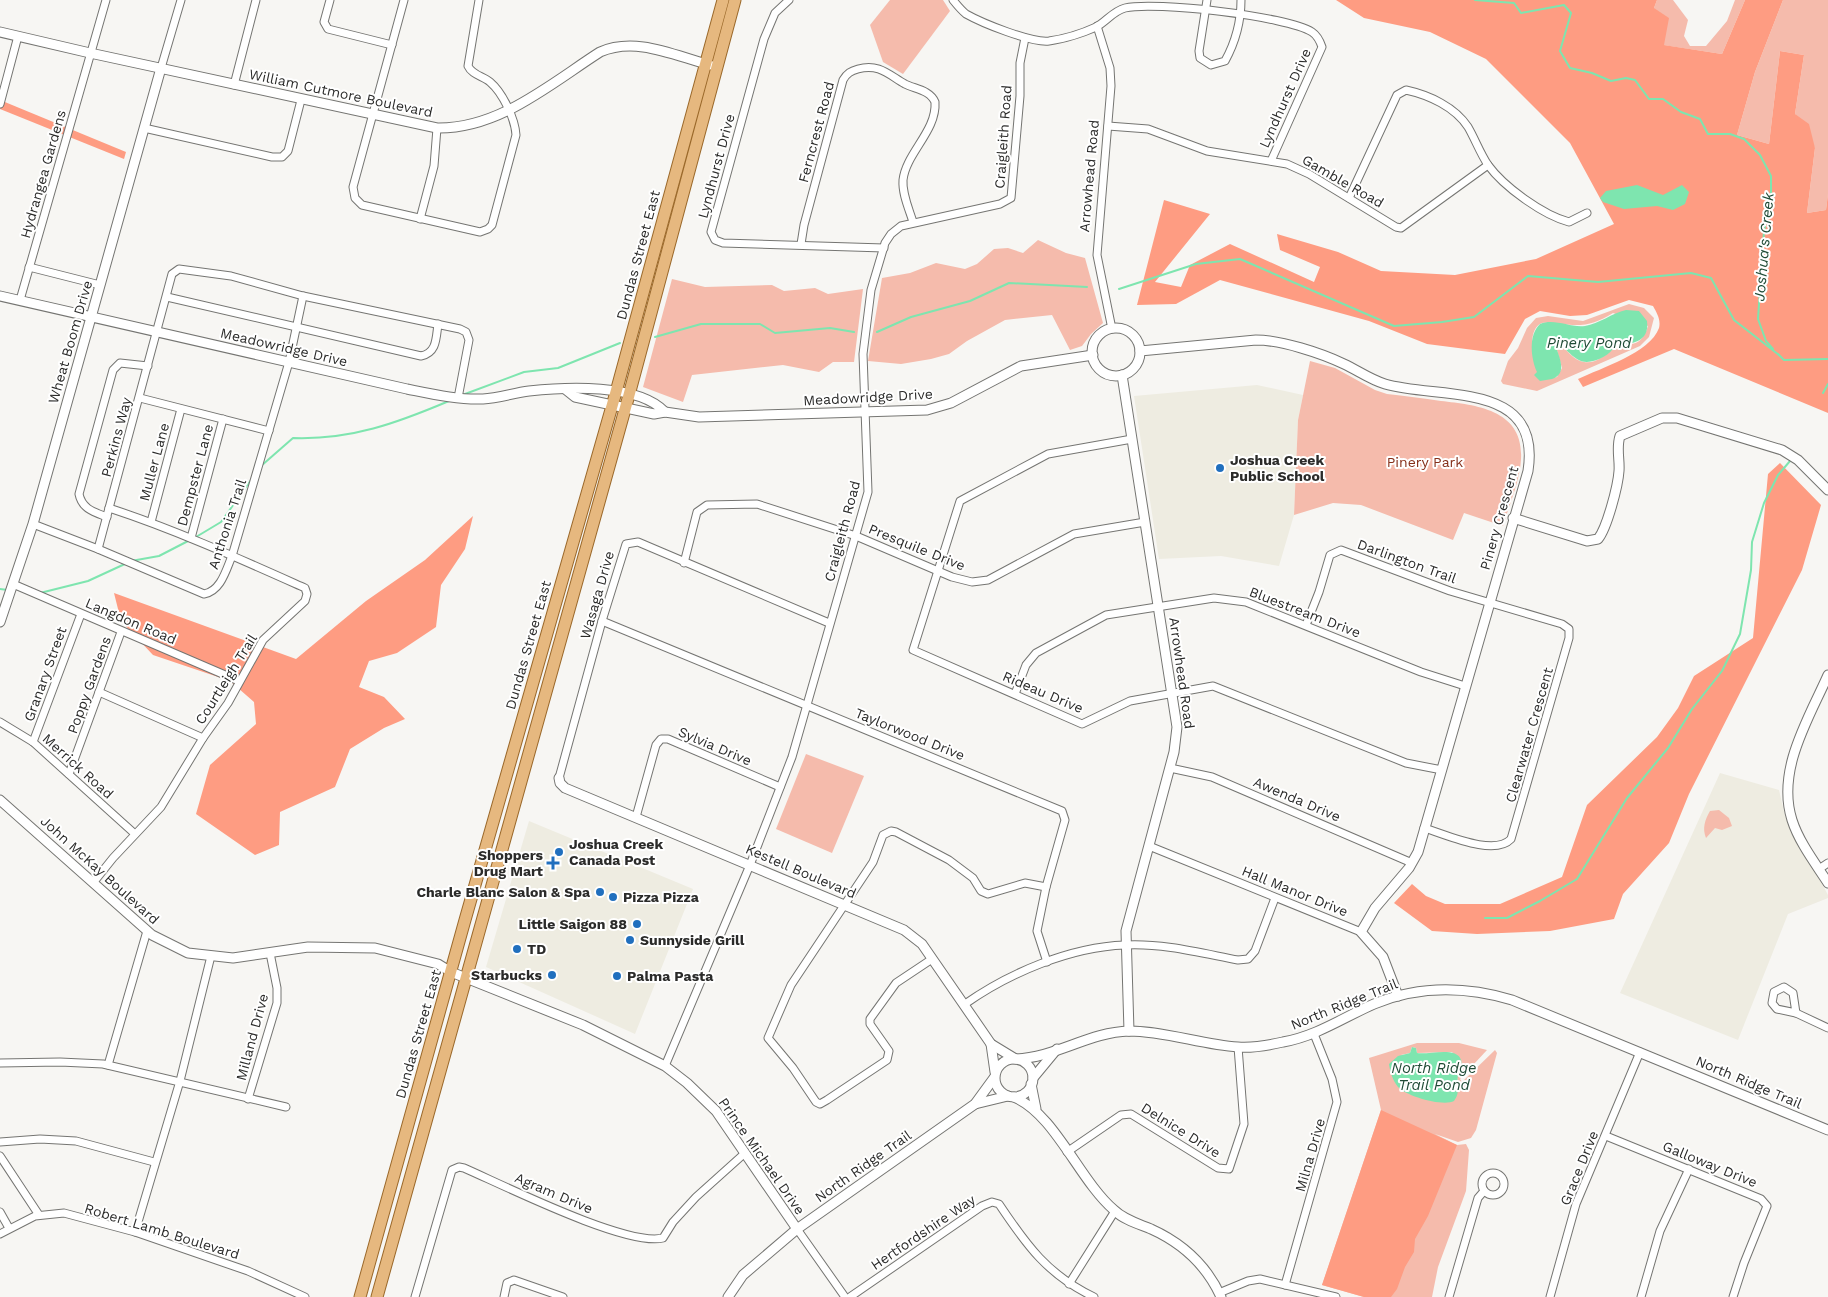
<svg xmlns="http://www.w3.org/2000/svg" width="1828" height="1297" viewBox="0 0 1828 1297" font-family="'Work Sans',sans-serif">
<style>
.built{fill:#eeece1}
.green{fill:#f5bbac;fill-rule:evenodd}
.forest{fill:#fe9c82}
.water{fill:#7ee5af}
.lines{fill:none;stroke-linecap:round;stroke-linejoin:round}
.stream{stroke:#7ee5af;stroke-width:2}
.minor-casing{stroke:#757572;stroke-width:9}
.tertiary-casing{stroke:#757572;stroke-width:11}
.primary-casing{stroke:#9a682a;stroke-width:13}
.minor{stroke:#fff;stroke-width:7}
.tertiary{stroke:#fff;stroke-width:9}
.primary{stroke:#e6b87f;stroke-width:11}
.poi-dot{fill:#206fbe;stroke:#fff;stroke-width:2}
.labels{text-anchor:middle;stroke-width:4;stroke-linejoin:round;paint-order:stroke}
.street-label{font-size:14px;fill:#2b2b2a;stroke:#fff}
.poi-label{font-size:14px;font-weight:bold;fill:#2b2b2a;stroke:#fff;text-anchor:start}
.park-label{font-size:14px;fill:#852f19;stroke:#fff}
.water-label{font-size:15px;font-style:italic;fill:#204b36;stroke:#fff}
</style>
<rect width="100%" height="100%" fill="#f7f6f3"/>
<g class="built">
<path d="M 1257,385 L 1303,395 L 1298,420 L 1294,515 L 1279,566 L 1221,556 L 1159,559 L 1134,396 Z"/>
<path d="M 1720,773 L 1779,790 L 1785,816 L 1828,895 L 1828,898 L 1788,914 L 1738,1040 L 1620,993 Z"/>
<path d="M 529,821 L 693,889 L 635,1034 L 486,967 Z"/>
</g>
<g class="green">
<path d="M 890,0 L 943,0 L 950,11 L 903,74 L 883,62 L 870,25 Z"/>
<path d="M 1657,0 L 1673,0 L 1688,20 L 1684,36 L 1690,46 L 1706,46 L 1727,21 L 1735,0 L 1745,0 L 1722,54 L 1663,45 L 1654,8 Z"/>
<path d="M 1783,0 L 1828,0 L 1828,194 L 1826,210 L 1807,213 L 1815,148 L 1795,114 L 1804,55 L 1780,51 L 1769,144 L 1737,135 L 1755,72 Z"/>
<path d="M 1038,240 L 1066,253 L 1085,258 L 1103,323 L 1091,334 L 1082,346 L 1070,350 L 1052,315 L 1005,320 L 967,341 L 949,354 L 931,359 L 901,364 L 868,361 L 882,278 L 910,273 L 936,263 L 965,269 L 977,264 L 994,249 L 1008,248 L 1023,253 Z"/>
<path d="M 672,279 L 705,287 L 772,285 L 784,291 L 815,288 L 828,294 L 863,289 L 854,362 L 833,362 L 819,372 L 783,365 L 692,375 L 683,402 L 643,387 Z"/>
<path d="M 1629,304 L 1644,308 L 1654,318 L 1649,337 L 1640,346 L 1537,391 L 1503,384 L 1501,381 L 1508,361 L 1518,348 L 1527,328 L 1536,318 L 1548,316 L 1583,321 ZM 1613,313 L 1648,326 C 1640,353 1623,340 1615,347 C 1606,355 1596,364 1584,362 C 1573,361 1567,348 1558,344 L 1556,347 L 1562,368 L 1557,377 L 1542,380 C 1535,369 1524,330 1542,323 C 1548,322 1556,324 1562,324 C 1583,327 1595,324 1613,313 Z"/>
<path d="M 1310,361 L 1335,368 L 1375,390 L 1387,394 C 1405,396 1423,398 1441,401 C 1477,405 1524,410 1521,459 C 1520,481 1509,505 1503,526 L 1464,513 L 1453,540 L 1361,505 L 1333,503 L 1294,515 L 1298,420 Z"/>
<path d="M 806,754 L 864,776 L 832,853 L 776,829 Z"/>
<path d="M 1719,810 L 1729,818 L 1732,826 L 1722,830 L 1715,828 L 1706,838 C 1702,828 1705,820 1710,811 Z"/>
<path d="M 1417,1043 L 1459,1043 L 1487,1050 L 1460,1079 L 1462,1082 L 1495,1050 L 1497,1053 L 1476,1130 L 1471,1138 L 1458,1142 L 1435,1134 L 1457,1145 L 1466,1144 L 1469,1150 L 1466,1191 L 1438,1267 L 1432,1297 L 1364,1297 L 1322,1285 L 1381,1110 L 1369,1058 ZM 1412,1047 L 1416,1048 L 1417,1053 L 1452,1052 L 1461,1063 L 1457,1077 L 1459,1092 L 1401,1055 L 1410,1053 Z"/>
</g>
<g class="forest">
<path d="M 1336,0 L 1657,0 L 1654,8 L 1669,18 L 1664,45 L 1722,54 L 1745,0 L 1783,0 L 1755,72 L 1737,135 L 1769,144 L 1780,51 L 1804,55 L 1795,114 L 1809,124 L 1815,148 L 1807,213 L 1826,210 L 1828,194 L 1828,413 L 1674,349 L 1583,387 L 1578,379 C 1601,368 1650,353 1659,328 C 1661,320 1657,313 1653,306 L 1629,300 L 1587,315 L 1570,316 L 1540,311 L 1525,319 L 1505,354 L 1427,344 L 1369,321 L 1220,280 L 1176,304 L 1137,305 L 1164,200 L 1210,214 L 1155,282 L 1181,287 L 1190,265 L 1230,244 L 1314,282 L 1320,267 L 1280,250 L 1277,234 L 1338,252 L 1381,271 L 1455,275 L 1536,259 L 1614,224 L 1570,143 L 1486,59 L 1430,32 L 1364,18 Z"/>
<path d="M 0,100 L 126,152 L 124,159 L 0,109 Z"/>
<path d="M 1780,463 L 1821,505 L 1802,570 L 1689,794 L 1669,843 L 1623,894 L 1614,919 L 1550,931 L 1477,934 L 1432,931 L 1394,903 L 1412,884 L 1426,896 L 1445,904 L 1500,904 L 1562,877 L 1587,805 L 1657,737 L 1678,708 L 1694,676 L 1753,638 L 1768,474 Z"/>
<path d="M 473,516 L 465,549 L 441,585 L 436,627 L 397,653 L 369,661 L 359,687 L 384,697 L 405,719 L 384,728 L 350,749 L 335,787 L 280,812 L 279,845 L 255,855 L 196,814 L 210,765 L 256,724 L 254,702 L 230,681 L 153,655 L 121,621 L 114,593 L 296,659 L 366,601 L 425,560 Z"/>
<path d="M 1381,1110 L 1457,1145 L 1428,1216 L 1415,1239 L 1414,1252 L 1405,1267 L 1397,1289 L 1391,1297 L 1364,1297 L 1322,1285 Z"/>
</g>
<g class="water">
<path d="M 1637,185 L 1663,195 L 1682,185 L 1689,192 L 1685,204 L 1673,210 L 1657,206 L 1624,209 L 1603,202 L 1600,198 L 1606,191 Z"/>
<path d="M 1626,310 L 1639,311 L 1647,321 C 1650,343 1630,344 1615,346 C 1609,357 1588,367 1577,359 C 1570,355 1565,347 1558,344 L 1556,347 C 1559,357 1568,374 1552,379 C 1548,380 1544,380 1540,381 L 1534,375 L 1537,372 C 1531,359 1528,335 1540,324 C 1555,318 1570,328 1585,326 C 1599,324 1612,313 1626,310 Z"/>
<path d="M 1412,1047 L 1416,1048 L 1417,1053 C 1428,1055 1457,1046 1461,1060 C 1463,1065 1459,1071 1458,1075 C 1456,1086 1461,1092 1454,1101 C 1443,1107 1406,1096 1398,1087 C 1393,1081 1390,1072 1389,1064 L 1398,1056 L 1410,1053 Z"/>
</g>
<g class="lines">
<g class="stream">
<path d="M 1475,0 L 1514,3 L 1521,13 L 1564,5 L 1571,13 L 1560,51 L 1570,68 L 1592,73 L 1611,81 L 1626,78 L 1635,80 L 1649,99 L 1663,99 L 1681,112 L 1700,119 L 1708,134 L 1730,134 L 1744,139 L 1760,155 L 1771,176 L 1771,195 L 1764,231 L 1758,319 L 1766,341 L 1773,349"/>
<path d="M 1119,289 L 1196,264 L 1240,259 L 1394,326 L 1442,322 L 1474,317 L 1528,276 L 1598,282 L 1691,273 L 1711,278 L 1734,320 L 1779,355"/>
<path d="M 877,332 L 911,317 L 970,301 L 1009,283 L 1087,287"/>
<path d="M 655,337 L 701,324 L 760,324 L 775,333 L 830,328 L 854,332"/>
<path d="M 1778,354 L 1784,360 L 1828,359"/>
<path d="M 1823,393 L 1828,384"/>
<path d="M 465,394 L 524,372 L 558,368 L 620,343"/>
<path d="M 261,466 L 293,438 C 351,440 397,423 449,401"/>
<path d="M 196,537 L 221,522 L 251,480"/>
<path d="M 131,561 L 159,556 L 190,540"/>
<path d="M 0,589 L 8,590"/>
<path d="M 40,593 L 88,581 L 127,563"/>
<path d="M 1485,918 L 1507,918 L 1540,901 L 1577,879 L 1627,798 L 1668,748 L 1692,709 L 1722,671 L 1740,634 L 1751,570 L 1752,542 L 1764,503 L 1778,475 L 1790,461"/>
</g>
<g class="minor-casing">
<g id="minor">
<path d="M 330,0 L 324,22 L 328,29 L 392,45"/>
<path d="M 404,0 L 353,187 L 355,198 L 362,205 L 480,232 L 488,229 L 492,225 L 516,135 C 515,119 503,93 490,82 C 483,76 472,75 468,66 L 479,0"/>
<path d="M 789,0 L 775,13 L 764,39 L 711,232 L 715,240 L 723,243 L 884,248"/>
<path d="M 953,0 C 957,5 961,10 966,14 C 982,23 1031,43 1049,41 C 1063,39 1083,33 1096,27 C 1106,22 1113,11 1125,8 C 1154,1 1287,16 1312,32 C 1318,36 1320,41 1322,47 L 1271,161"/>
<path d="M 1207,0 L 1199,51 L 1200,58 L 1211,65 L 1225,61 C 1236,41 1241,23 1241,0"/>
<path d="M 1097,26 L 1110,68 L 1111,86 L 1097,255 L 1112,329"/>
<path d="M 161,68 L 181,0"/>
<path d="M 234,85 L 256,0"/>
<path d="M 0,104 L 18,36"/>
<path d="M 1108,126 L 1148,129 L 1207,151 L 1287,164 L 1309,174 L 1396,227 L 1401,228 L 1488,165"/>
<path d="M 144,128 L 272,157 L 282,157 L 288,151 L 301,100"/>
<path d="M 1349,198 L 1397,95 L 1406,90 C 1429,95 1455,107 1468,127 C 1475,139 1480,153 1488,165 C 1504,187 1543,215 1569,222 L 1587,213"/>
<path d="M 420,219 L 434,166 L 437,128"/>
<path d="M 801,244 L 804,225 L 843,80 C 847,73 851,71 858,69 C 879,63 889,75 905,84 C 915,89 930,90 935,102 C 937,131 906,153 903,180 C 902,194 909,209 913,222"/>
<path d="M 29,267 L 100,285"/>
<path d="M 167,297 L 421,356 C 437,353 436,338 438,324"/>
<path d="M 20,300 L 106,0"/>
<path d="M 140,398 L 269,431"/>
<path d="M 1132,439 L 1048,454 L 960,501 L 913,650 L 1082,724 L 1130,701 L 1213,686 L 1406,763 L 1442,770"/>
<path d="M 107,517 C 94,512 82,509 79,494 L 113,370 L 120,363 L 148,366"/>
<path d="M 151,522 L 181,409"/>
<path d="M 33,524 L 98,549 L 204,594 C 221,591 226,570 232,556 L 289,362 L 303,296"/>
<path d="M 191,538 L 223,419"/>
<path d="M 98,549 L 172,274 L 179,269 L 231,276 L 303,296 L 460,329 L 466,332 L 469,340 L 458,398"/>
<path d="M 684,563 L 697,512 L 707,505 L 757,504 L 856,536 L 952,577 L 972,582 L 988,580 L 1074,534 L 1145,522"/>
<path d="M 13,584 L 239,681"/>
<path d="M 602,621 L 1062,811 L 1065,820 L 1046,887 L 1037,931 L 1047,962"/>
<path d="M 1306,625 L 1319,592 L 1330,555 L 1341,550 L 1450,591 L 1562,624 L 1569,629 L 1569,638 L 1511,839 C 1494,857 1445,834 1424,828"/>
<path d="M 99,692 L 203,738"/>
<path d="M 1015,694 L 1026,665 L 1036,653 L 1106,615 L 1214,598 L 1246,602 L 1421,672 L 1465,686"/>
<path d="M 0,722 L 33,742 L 135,834"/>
<path d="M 33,742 L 81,614"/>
<path d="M 1170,768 L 1212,777 L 1412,863"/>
<path d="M 69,774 L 121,632"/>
<path d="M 559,778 L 602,621 L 626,544 L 638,542 L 829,623"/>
<path d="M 636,817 L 656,745 L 661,739 L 668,739 L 780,787"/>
<path d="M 1149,846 L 1361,932"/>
<path d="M 1819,869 L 1828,863"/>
<path d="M 93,883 L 113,858 L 161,807 L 203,738 L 228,703 L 263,640 L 305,601 L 307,594 L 305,588 C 240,559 176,530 109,508"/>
<path d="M 932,959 L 896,983 L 870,1019 L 870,1024 L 889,1051 L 887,1060 L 827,1100 L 820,1104 L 816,1102 L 793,1068 L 768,1038 L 791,985 L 873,862 L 883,835 L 891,831 L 896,832 L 949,860 L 973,878 L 981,891 L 988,894 L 1025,883 L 1046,887"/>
<path d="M 1784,987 L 1793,993 L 1796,1013 L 1777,1009 L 1772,1003 L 1774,992 Z"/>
<path d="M 965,1004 C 1009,973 1070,947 1125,945 C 1163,943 1201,953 1238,960 L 1248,959 L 1255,951 L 1275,898"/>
<path d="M 1796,1013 L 1828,1028"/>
<path d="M 0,1063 L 60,1062 L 103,1064 L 286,1107"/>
<path d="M 108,1065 L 147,931"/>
<path d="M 665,1066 L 750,865 L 792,757 L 868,492 L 863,354 L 871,290 L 885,243 L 891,234 L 901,226 L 1000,204 L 1011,198 L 1020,96 L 1020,63 L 1025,38"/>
<path d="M 248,1099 L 277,1003 L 277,988 L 270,953"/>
<path d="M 1606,1136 L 1761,1199 L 1767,1206 L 1744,1263 L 1733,1297"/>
<path d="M 0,1142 L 40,1139 L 76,1141 L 154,1162"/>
<path d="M 1067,1152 L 1121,1115 L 1131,1114 L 1218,1168 L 1229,1169 L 1244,1124 L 1238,1047"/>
<path d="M 0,1156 L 39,1215"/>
<circle cx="1493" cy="1184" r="11"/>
<path d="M 0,1212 L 9,1228"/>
<path d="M 797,1229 L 845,1297"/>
<path d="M 135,1232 L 180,1081 L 211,956"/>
<path d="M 0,1234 L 35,1216 L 64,1213 L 135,1232 L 248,1271 L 305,1297"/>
<path d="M 1069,1284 L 1115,1211"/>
<path d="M 1285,1285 L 1337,1102 L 1332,1079 L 1314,1034"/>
<path d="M 1219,1293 L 1248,1281 L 1260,1279 L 1336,1297"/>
<path d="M 415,1297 L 452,1170 L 459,1167 L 464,1168 C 503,1185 627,1247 663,1238 L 673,1222 L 696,1197 L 745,1153"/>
<path d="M 504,1297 L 507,1283 L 514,1280 L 563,1297"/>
<path d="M 850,1297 L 982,1206 L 992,1202 L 999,1204 C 1027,1246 1048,1275 1094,1297"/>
<path d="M 1449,1297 L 1478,1198 L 1484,1191"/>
<path d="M 1550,1297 L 1576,1204 L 1640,1052"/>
<path d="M 1641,1297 L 1660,1231 L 1689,1169"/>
</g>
</g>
<g class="tertiary-casing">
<g id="tertiary">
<path d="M 0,32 L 90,53 L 437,128 C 499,129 550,84 600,52 C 636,36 675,56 710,65"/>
<path d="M 0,296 L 407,389 C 432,394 458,400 483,399 C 498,398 514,393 529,391 C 565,387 638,383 665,412"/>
<circle cx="1116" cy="352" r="24"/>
<path d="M 1140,351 L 1256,340 C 1281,340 1321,353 1344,364 C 1357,370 1371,380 1385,384 C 1440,400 1542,380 1528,471 L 1418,852 L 1409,868 L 1375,908 L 1361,932 L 1383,957 L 1398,996"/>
<path d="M 1122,375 L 1177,727 L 1174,752 L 1126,931 L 1129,1031"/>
<path d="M 565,389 L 575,397 L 654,414 L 665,412 L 699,417 L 927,410 L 951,403 L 1021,366 L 1093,355"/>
<path d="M 1513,518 L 1587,541 L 1598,539 C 1607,528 1618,486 1619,471 C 1620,460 1616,448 1620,436 L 1662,418 L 1677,418 L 1782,450 L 1798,460 L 1828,490"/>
<path d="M 0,622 L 33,524 L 161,68"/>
<path d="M 1828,675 C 1809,718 1776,770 1792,820 C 1799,842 1815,863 1828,883"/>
<path d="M 559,778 L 560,783 L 565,788 L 904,930 L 922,944 L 991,1044 L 1014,1058"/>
<path d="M 0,800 L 152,935 L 188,953 L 233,958 L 308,947 L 375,948 L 438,964 L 451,972 L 583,1025 L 665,1066 L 687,1083 L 716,1111 L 797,1229"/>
<path d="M 991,1044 L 995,1072"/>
<circle cx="1014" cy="1078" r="19"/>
<path d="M 1015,1059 C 1055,1058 1089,1032 1129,1031 C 1166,1031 1202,1045 1238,1047 C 1252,1048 1270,1045 1283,1042 C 1317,1036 1344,1017 1374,1004 C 1420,985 1465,986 1512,1000 L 1828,1130"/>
<path d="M 1033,1078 L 1057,1049"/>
<path d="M 1031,1084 L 1036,1109"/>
<path d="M 1014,1097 C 1055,1114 1079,1180 1114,1210 C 1124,1220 1139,1224 1151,1229 C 1182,1243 1207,1266 1221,1297"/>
<path d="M 975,1104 L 1008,1096"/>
<path d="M 728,1297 L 743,1275 L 797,1229 L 975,1104 L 994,1078"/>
</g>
</g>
<g class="primary-casing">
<g id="primary">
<path d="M 360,1297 L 465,920 L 616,392 L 723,0"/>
<path d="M 377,1297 L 629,395 L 735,0"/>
</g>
</g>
<use href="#minor" class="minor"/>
<use href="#tertiary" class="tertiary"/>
<use href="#primary" class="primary"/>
</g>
<g class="poi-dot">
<circle cx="1220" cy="468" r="5"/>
<circle cx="559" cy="852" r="5"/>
<path d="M550.5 855.5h5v5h5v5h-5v5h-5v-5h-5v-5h5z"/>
<circle cx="600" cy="892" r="5"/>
<circle cx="613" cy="897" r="5"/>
<circle cx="637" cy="924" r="5"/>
<circle cx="630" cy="940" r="5"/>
<circle cx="517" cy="949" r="5"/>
<circle cx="552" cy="975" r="5"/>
<circle cx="617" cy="976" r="5"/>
</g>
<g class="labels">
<g class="street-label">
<text transform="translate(341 93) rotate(12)" y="5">William Cutmore Boulevard</text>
<text transform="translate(1285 98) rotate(-66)" y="5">Lyndhurst Drive</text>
<text transform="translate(816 132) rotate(-75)" y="5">Ferncrest Road</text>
<text transform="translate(1003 137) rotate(-86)" y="5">Craigleith Road</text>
<text transform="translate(716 166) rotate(-75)" y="5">Lyndhurst Drive</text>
<text transform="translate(43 174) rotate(-74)" y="5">Hydrangea Gardens</text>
<text transform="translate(1089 176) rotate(-85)" y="5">Arrowhead Road</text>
<text transform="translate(1343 181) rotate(30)" y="5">Gamble Road</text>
<text transform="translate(638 255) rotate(-75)" y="5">Dundas Street East</text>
<text transform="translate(70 342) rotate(-74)" y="5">Wheat Boom Drive</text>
<text transform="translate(284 347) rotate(13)" y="5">Meadowridge Drive</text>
<text transform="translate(868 397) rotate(-3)" y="5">Meadowridge Drive</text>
<text transform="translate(116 437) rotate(-75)" y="5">Perkins Way</text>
<text transform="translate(154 462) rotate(-75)" y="5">Muller Lane</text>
<text transform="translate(195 475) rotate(-75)" y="5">Dempster Lane</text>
<text transform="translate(1499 518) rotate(-74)" y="5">Pinery Crescent</text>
<text transform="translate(227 524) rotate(-72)" y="5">Anthonia Trail</text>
<text transform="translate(842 531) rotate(-75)" y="5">Craigleith Road</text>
<text transform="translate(917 547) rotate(22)" y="5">Presquile Drive</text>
<text transform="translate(1407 561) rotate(20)" y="5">Darlington Trail</text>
<text transform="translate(597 595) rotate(-74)" y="5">Wasaga Drive</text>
<text transform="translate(1305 612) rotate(21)" y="5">Bluestream Drive</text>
<text transform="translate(131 621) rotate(23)" y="5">Langdon Road</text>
<text transform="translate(528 645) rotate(-74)" y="5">Dundas Street East</text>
<text transform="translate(1182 673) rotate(82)" y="5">Arrowhead Road</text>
<text transform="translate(45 674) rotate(-70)" y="5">Granary Street</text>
<text transform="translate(226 679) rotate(-58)" y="5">Courtleigh Trail</text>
<text transform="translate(89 685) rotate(-70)" y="5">Poppy Gardens</text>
<text transform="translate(1043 692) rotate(23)" y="5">Rideau Drive</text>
<text transform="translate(910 734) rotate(22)" y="5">Taylorwood Drive</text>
<text transform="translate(1529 735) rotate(-74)" y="5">Clearwater Crescent</text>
<text transform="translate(715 746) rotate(23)" y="5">Sylvia Drive</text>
<text transform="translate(78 766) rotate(42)" y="5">Merrick Road</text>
<text transform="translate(1297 799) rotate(23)" y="5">Awenda Drive</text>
<text transform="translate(100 870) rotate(42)" y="5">John McKay Boulevard</text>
<text transform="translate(801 871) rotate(23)" y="5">Kestell Boulevard</text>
<text transform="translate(1295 891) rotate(22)" y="5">Hall Manor Drive</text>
<text transform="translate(1344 1004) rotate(-22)" y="5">North Ridge Trail</text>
<text transform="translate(418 1034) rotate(-74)" y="5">Dundas Street East</text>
<text transform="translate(252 1037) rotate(-75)" y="5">Milland Drive</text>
<text transform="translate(1749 1082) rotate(23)" y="5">North Ridge Trail</text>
<text transform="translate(1181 1130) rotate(32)" y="5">Delnice Drive</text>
<text transform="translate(1310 1155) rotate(-74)" y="5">Milna Drive</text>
<text transform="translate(762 1156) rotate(55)" y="5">Prince Michael Drive</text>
<text transform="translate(1710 1164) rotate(22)" y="5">Galloway Drive</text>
<text transform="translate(863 1166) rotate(-35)" y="5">North Ridge Trail</text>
<text transform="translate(1579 1168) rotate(-68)" y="5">Grace Drive</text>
<text transform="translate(554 1193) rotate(23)" y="5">Agram Drive</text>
<text transform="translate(162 1231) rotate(17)" y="5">Robert Lamb Boulevard</text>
<text transform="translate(923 1232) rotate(-34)" y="5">Hertfordshire Way</text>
</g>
<g class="poi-label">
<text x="1230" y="465">Joshua Creek<tspan x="1230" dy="16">Public School</tspan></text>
<text x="569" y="849">Joshua Creek<tspan x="569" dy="16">Canada Post</tspan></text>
<text x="543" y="860" text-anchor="end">Shoppers<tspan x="543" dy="16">Drug Mart</tspan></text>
<text x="590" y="897" text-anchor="end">Charle Blanc Salon &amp; Spa</text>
<text x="623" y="902">Pizza Pizza</text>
<text x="627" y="929" text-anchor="end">Little Saigon 88</text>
<text x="640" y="945">Sunnyside Grill</text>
<text x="527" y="954">TD</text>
<text x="542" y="980" text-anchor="end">Starbucks</text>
<text x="627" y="981">Palma Pasta</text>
</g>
<g class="park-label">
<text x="1425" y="467">Pinery Park</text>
</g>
<g class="water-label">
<text transform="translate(1764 247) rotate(-85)" y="5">Joshua's Creek</text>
<text x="1589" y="348">Pinery Pond</text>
<text x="1434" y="1073">North Ridge<tspan x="1434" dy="17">Trail Pond</tspan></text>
</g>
</g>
</svg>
